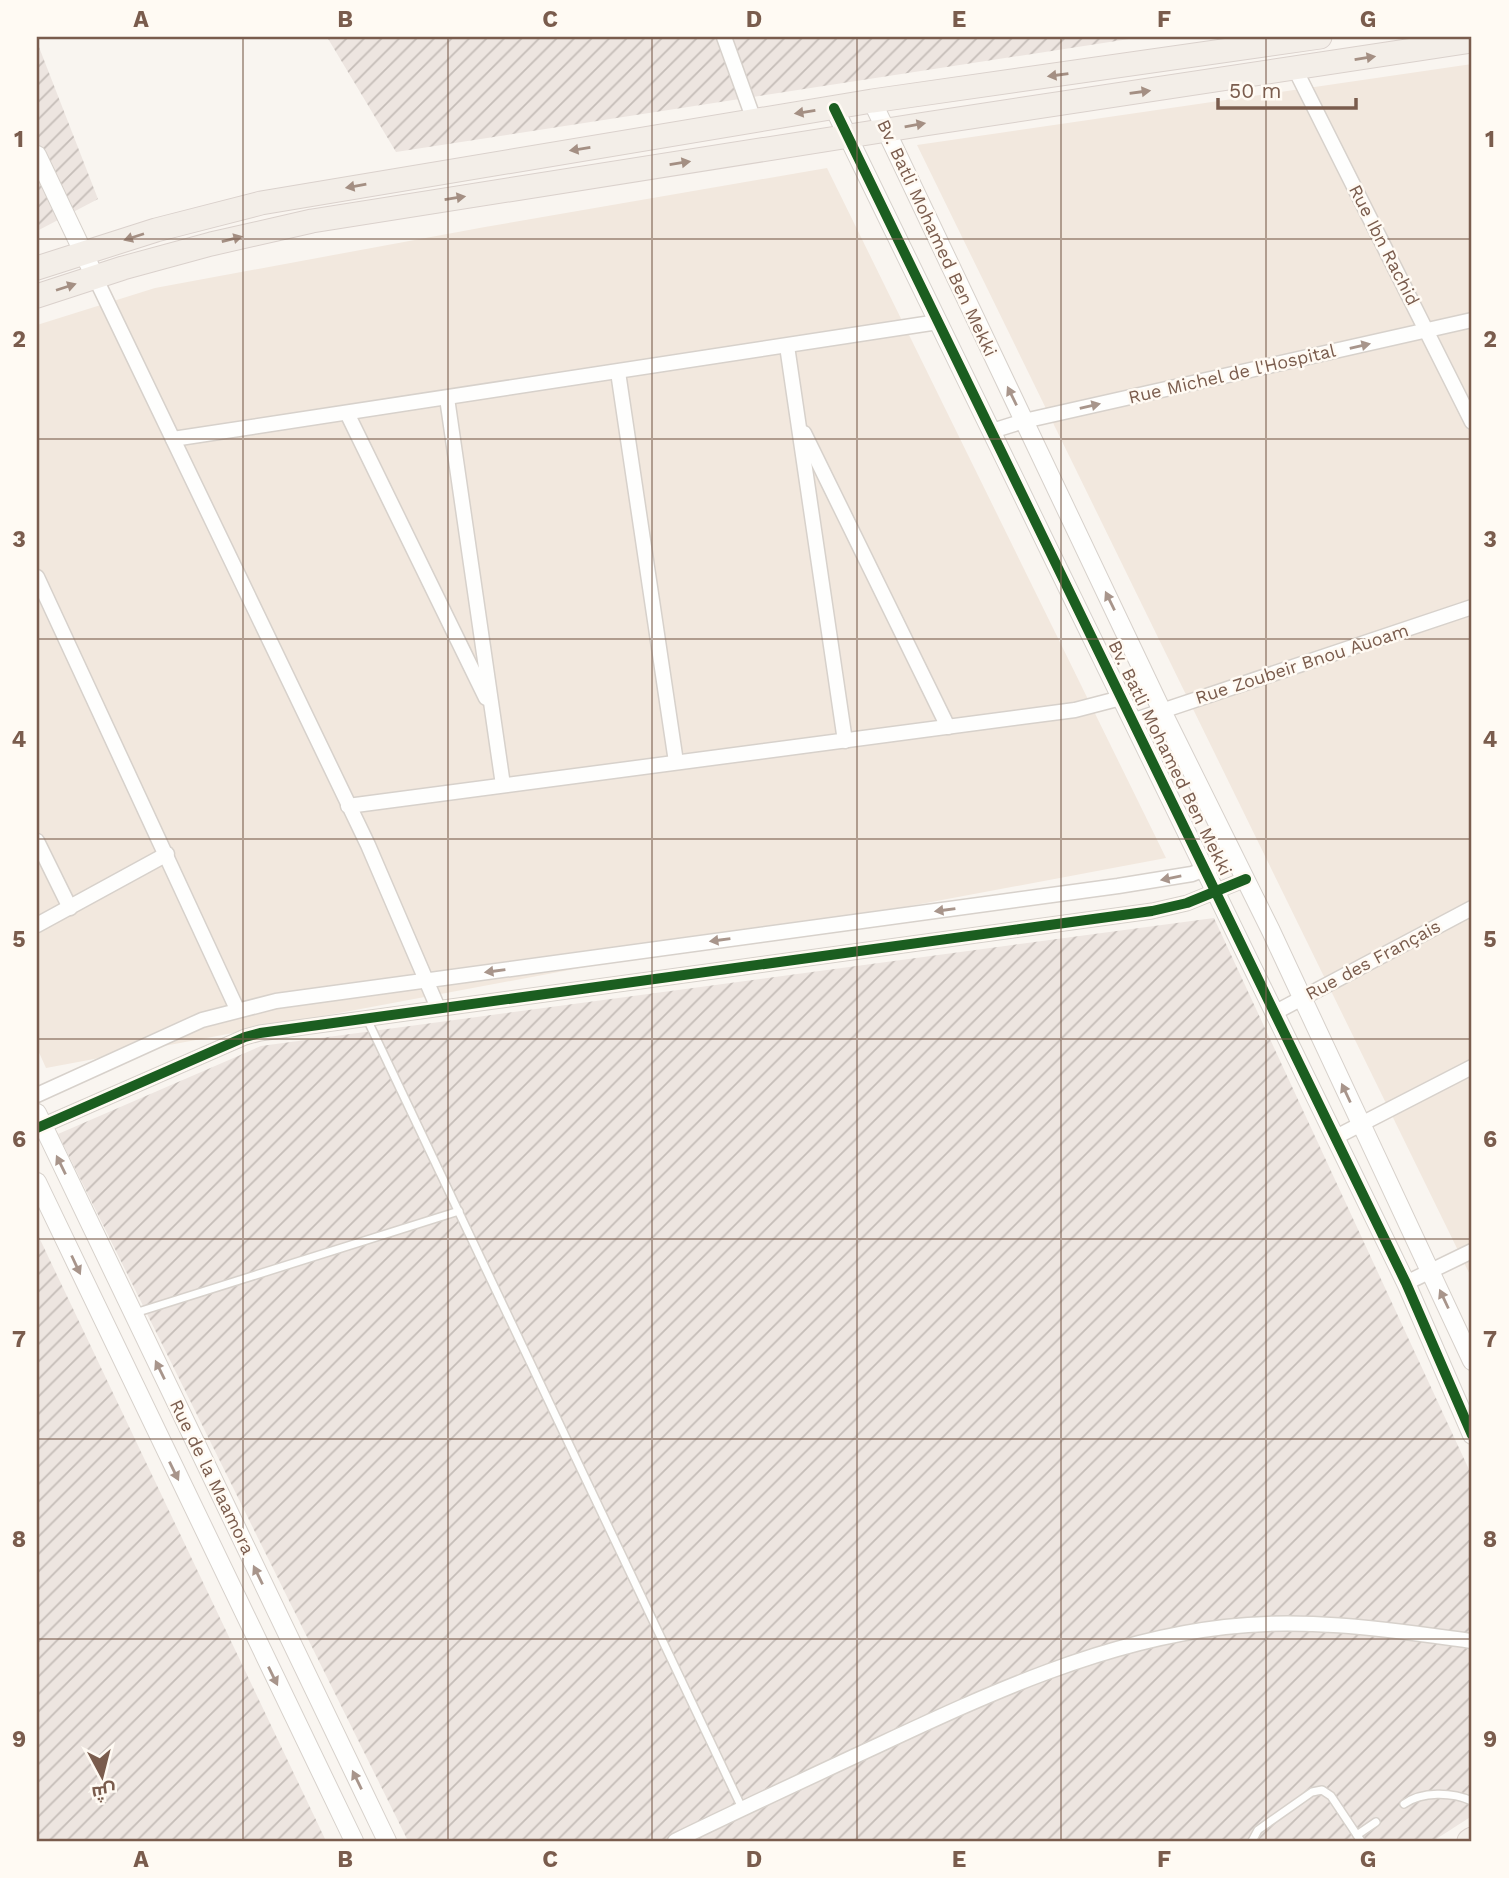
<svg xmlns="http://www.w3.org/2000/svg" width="1509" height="1878" viewBox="0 0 1509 1878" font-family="'Work Sans',Cairo,sans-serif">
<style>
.residential{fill:#f2e8de}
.industrial{fill:url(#industrial-furrows)}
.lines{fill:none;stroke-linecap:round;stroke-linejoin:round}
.service-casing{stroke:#d7d1cb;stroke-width:10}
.minor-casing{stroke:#d7d1cb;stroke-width:17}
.tertiary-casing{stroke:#d7d1cb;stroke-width:20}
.primary-casing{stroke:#dad1cc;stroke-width:25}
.service{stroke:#fefefd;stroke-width:7}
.minor{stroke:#fefefd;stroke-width:14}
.tertiary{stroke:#fefefd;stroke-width:18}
.primary{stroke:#f3eee8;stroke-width:23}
.cycleway-casing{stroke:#fffaf3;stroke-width:15}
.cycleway{stroke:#1b5e20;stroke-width:10}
.oneway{fill:#a48f83}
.oneway2{fill:#a8958b}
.grid{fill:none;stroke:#7a5c4d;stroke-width:2;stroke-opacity:0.55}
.labels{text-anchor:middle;stroke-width:5;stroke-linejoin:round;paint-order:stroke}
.street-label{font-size:18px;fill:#7a5c4d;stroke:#fffaf3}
.neatline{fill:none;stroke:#7a5c4d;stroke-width:2.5}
.grid-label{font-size:23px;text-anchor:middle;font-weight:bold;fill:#7a5c4d}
</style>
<defs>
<pattern id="industrial-furrows" width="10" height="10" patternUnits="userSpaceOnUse" patternTransform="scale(1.75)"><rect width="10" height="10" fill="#ede5e0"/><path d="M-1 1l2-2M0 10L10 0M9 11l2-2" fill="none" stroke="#c5bdb8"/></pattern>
</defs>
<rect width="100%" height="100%" fill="#f9f5f0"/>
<g class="residential">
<path d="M 1472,64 L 1472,1279 L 917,145 Z"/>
<path d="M 827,168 L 1166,858 L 46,1068 L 37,1048 L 37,325 L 155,288 L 485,227 Z"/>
</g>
<g class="industrial">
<path d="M 327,37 L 1142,37 L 396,152 Z"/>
<path d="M 37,42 L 98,199 L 37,231 Z"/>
<path d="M 1214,918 L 1472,1476 L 1472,1816 L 1433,1841 L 408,1841 L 58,1134 L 261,1046 Z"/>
<path d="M 37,1233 L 326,1841 L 37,1841 Z"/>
</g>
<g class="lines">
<g class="service-casing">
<g id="service">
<path d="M 367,1019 L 742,1808"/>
<path d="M 135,1313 L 459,1211"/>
<path d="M 1404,1804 C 1422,1791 1452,1792 1472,1801"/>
<path d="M 1357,1835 L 1376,1822"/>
<path d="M 1252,1841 L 1258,1830 L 1312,1792 L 1322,1790 L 1331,1796 L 1361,1841"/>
</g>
</g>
<g class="minor-casing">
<g id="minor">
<path d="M 724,37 L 754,120"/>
<path d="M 1295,69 L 1472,422"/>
<path d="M 95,277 L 368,845 L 438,1008"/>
<path d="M 787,346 L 845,741"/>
<path d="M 618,372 L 676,762"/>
<path d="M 447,398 L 503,785"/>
<path d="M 347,413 L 486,698"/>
<path d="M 992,431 L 1024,421 L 1472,320"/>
<path d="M 804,433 L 948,727"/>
<path d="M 173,439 L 938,322"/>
<path d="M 37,577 L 237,1009"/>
<path d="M 1132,721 L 1472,607"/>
<path d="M 348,806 L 1075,710 L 1121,698"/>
<path d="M 37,841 L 70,908"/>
<path d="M 37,925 L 167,854"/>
<path d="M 1274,1013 L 1472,908"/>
<path d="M 37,1095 L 202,1020 L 276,1001 L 1118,886 L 1192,874 L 1235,857"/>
<path d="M 37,1128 L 245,1037 L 260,1033 L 1152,911 L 1187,903 L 1246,879"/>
<path d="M 1336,1137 L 1472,1067"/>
<path d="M 1406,1283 L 1472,1251"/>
<path d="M 675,1841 C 743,1808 812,1776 881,1744 C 990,1693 1103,1641 1225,1627 C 1308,1617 1390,1630 1472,1641"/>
</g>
</g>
<g class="tertiary-casing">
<g id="tertiary">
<path d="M 872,101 L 1162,711 L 1271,931 L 1472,1361"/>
<path d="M 834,108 L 1406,1283 L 1472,1435"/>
<path d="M 37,155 L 95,277"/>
<path d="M 37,1113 L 387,1841"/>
<path d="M 37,1182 L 354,1841"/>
</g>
</g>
<g class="primary-casing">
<g id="primary">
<path d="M 37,268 L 156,230 L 261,203 L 872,101 L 1320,37"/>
<path d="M 37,296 L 123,268 L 211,244 L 312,221 L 925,124 L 1472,41"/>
<path d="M 1469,1841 L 1472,1839"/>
</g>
</g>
<use href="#service" class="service"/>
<use href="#minor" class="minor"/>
<use href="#tertiary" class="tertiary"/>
<use href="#primary" class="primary"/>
<g class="cycleway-casing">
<g id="cycleway">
<path d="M 834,108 L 1406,1283 L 1472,1435"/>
<path d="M 37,1128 L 245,1037 L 260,1033 L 1152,911 L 1187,903 L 1246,879"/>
</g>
</g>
<use href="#cycleway" class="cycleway"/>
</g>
<defs><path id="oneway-solid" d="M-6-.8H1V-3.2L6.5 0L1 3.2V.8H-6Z" transform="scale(1.75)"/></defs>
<g class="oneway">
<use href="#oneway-solid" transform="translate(1365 58) rotate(-9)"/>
<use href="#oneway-solid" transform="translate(1058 75) rotate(172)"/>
<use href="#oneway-solid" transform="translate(1140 92) rotate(-8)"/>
<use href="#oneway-solid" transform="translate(805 112) rotate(171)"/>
<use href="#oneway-solid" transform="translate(915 125) rotate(-10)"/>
<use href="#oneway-solid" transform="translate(580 149) rotate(171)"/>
<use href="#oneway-solid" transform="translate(680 163) rotate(-9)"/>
<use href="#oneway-solid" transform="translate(356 186) rotate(170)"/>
<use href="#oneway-solid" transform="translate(455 198) rotate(-9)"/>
<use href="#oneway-solid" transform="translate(134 237) rotate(162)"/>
<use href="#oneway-solid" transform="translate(232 239) rotate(-14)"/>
<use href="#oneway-solid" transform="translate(66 287) rotate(-18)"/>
</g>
<g class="oneway2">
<use href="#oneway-solid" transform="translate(1360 346) rotate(-13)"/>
<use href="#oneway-solid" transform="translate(1012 396) rotate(-116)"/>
<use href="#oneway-solid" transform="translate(1090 406) rotate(-13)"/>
<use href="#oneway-solid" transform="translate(1110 601) rotate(-116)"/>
<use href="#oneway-solid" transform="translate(1171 878) rotate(169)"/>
<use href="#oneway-solid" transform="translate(945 910) rotate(172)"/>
<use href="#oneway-solid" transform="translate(720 940) rotate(172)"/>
<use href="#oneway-solid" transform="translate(495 971) rotate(172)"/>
<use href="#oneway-solid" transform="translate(1346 1093) rotate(-115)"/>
<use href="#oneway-solid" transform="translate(61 1165) rotate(-116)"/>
<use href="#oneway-solid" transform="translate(76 1265) rotate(65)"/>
<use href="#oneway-solid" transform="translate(1444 1299) rotate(-115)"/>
<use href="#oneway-solid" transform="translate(160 1370) rotate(-116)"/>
<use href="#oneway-solid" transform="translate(174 1471) rotate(64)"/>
<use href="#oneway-solid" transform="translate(258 1575) rotate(-116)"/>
<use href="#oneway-solid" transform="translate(273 1676) rotate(64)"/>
<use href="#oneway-solid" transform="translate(357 1780) rotate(-116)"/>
</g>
<path class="grid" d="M 243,37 L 243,1841M 448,37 L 448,1841M 652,37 L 652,1841M 857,37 L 857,1841M 1061,37 L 1061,1841M 1266,37 L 1266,1841M 37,239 L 1472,239M 37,439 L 1472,439M 37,639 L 1472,639M 37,839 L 1472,839M 37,1039 L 1472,1039M 37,1239 L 1472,1239M 37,1439 L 1472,1439M 37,1639 L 1472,1639"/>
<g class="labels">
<g class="street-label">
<text transform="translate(937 238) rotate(65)" y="6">Bv. Batli Mohamed Ben Mekki</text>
<text transform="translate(1384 245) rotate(63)" y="6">Rue Ibn Rachid</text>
<text transform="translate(1232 374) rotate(-13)" y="6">Rue Michel de l'Hospital</text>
<text transform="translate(1302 664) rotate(-18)" y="6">Rue Zoubeir Bnou Auoam</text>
<text transform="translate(1170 758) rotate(64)" y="6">Bv. Batli Mohamed Ben Mekki</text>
<text transform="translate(1373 960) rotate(-28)" y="6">Rue des Français</text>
<text transform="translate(212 1477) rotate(64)" y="6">Rue de la Maamora</text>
</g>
</g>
<rect width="1509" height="1878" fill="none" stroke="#fffaf3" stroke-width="77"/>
<g transform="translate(102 1776) rotate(173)" stroke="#fffaf3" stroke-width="5" paint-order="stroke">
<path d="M0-5L12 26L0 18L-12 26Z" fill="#7a5c4d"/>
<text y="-10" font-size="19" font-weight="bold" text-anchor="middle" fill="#7a5c4d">ش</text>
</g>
<path d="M1218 98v10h138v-10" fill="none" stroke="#7a5c4d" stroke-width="3.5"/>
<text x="1229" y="98" font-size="21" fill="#7a5c4d" stroke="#fffaf3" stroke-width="5" paint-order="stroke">50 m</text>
<rect x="38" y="38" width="1432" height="1802" class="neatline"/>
<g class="grid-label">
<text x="141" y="27">A</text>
<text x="345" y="27">B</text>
<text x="550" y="27">C</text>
<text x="754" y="27">D</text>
<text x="959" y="27">E</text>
<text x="1164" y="27">F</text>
<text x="1368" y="27">G</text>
<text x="19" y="147">1</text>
<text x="1490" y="147">1</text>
<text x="19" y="347">2</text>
<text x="1490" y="347">2</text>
<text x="19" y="547">3</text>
<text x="1490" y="547">3</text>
<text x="19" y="747">4</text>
<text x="1490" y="747">4</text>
<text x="19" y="947">5</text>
<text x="1490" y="947">5</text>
<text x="19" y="1147">6</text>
<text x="1490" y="1147">6</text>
<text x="19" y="1347">7</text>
<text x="1490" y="1347">7</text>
<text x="19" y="1547">8</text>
<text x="1490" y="1547">8</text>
<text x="19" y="1747">9</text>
<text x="1490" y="1747">9</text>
<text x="141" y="1867">A</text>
<text x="345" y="1867">B</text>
<text x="550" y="1867">C</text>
<text x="754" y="1867">D</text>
<text x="959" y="1867">E</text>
<text x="1164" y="1867">F</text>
<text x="1368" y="1867">G</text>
</g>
</svg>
